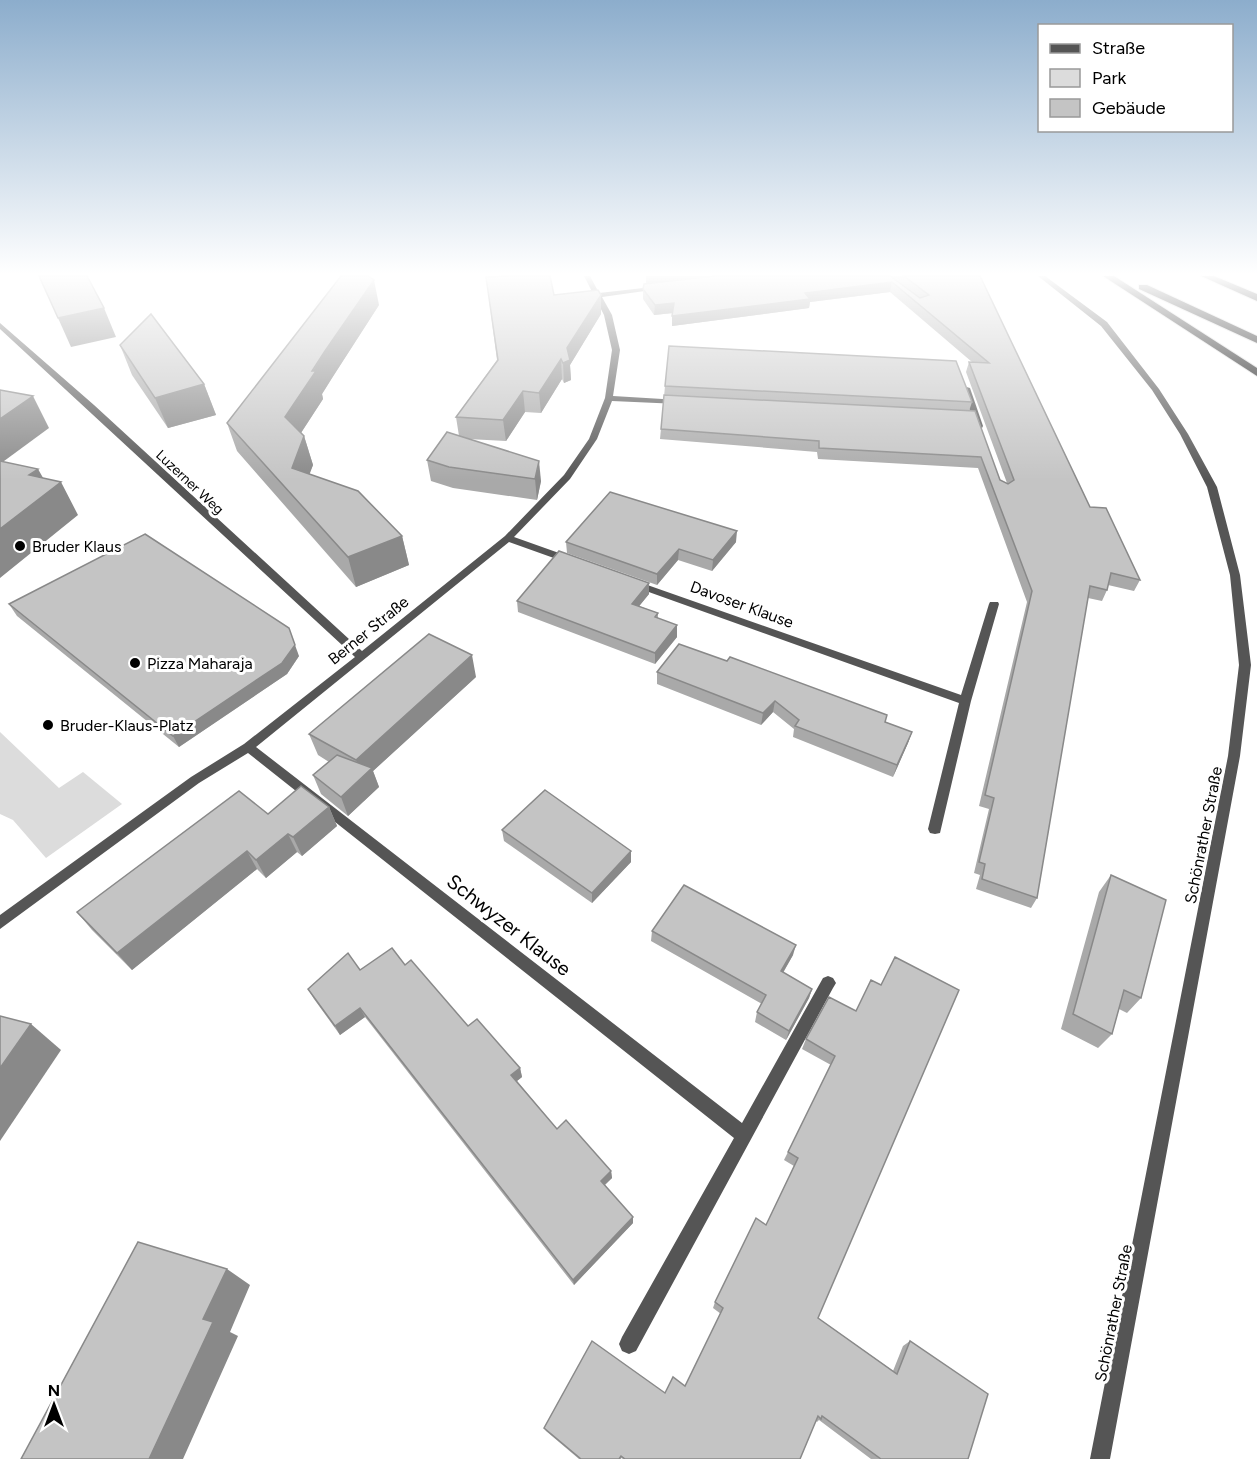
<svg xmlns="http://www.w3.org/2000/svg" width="1257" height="1459" viewBox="0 0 1257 1459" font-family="Figtree,sans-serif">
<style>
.green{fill:#dcdcdc}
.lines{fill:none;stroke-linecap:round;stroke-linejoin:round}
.highway-casing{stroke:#dbdbdb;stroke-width:2}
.street{fill:#555;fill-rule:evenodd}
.highway{fill:#000;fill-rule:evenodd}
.wall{fill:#a9a9a9}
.shaded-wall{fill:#898989}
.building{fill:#c4c4c4;stroke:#898989;stroke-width:1.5}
.poi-dot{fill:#000;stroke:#fff;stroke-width:2}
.labels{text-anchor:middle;stroke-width:6;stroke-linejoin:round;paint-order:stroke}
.far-street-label{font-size:14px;fill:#000;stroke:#fff}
.poi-label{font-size:16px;fill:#000;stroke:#fff;text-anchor:start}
.street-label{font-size:16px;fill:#000;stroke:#fff}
.near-street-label{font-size:20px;fill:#000;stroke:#fff}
</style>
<rect width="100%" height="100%" fill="#fff"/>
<path class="green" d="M 0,732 L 59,788 L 83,772 L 122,804 L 46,858 L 13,820 L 0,814 Z"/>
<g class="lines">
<g class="highway-casing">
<g id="highway">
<path d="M 1103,276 L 1114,276 L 1257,368 L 1257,376 Z"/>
<path d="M 1201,276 L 1214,276 L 1257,294 L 1257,301 Z"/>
<path d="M 1139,285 L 1147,285 L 1257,336 L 1257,343 L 1139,289 Z"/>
</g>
</g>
<g class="street">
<path d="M 584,276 L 590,276 L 599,293 L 661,286 L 661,288 L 659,289 L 602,297 L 612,315 L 620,350 L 613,396 L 679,400 L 683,402 L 679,404 L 612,401 L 597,439 L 570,479 L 514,537 L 573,558 L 573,562 L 565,562 L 509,542 L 256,747 L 742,1123 L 823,978 L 828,976 L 833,978 L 836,983 L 833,988 L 636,1351 L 629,1354 L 622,1351 L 619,1344 L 622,1337 L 734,1138 L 248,753 L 199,783 L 0,929 L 0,915 L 191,777 L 244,744 L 355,657 L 0,329 L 0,323 L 94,405 L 362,651 L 505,536 L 564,475 L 589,439 L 605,398 L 612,350 L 604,315 Z"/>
<path d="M 1038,276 L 1045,276 L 1107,322 L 1159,389 L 1188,434 L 1217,487 L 1240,575 L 1251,665 L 1240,756 L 1110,1459 L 1090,1459 L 1228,756 L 1239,665 L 1230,575 L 1207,487 L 1180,434 L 1152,390 L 1101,326 Z"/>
<path d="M 963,386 L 970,388 L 983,426 L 982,428 L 975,426 L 962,388 Z"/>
<path d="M 636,581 L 961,695 L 989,604 L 990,602 L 998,602 L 999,604 L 971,701 L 940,833 L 935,834 L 930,833 L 928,829 L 959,703 L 632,586 L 631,584 L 632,582 Z"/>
</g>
<use href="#highway" class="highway"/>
</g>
<g class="wall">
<path d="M 499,276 L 550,276 L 554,295 L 601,295 L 601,314 L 570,365 L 571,380 L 564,383 L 562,379 L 541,413 L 525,412 L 506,441 L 468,439 L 541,481 L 537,500 L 453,488 L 431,481 L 427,460 L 459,436 L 456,417 L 497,360 L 486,277 L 500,277 Z"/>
<path d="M 646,276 L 980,276 L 1090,507 L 1140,580 L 1134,591 L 1108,585 L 1107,590 L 1102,601 L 1088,598 L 1037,898 L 1031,908 L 976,889 L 980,875 L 974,873 L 989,809 L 979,806 L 1027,602 L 978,468 L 818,459 L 817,452 L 660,439 L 665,386 L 972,402 L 969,411 L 1000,480 L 1007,483 L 966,372 L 969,362 L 972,362 L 890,292 L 810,302 L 809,308 L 672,326 L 673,313 L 654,315 L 643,299 L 643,289 L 646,284 Z"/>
<path d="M 379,305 L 332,378 L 322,394 L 323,399 L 301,433 L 304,436 L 313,465 L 309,474 L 402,536 L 409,565 L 356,587 L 237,451 L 227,423 Z"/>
<path d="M 120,345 L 204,384 L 216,415 L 168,428 L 132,375 Z"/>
<path d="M 566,542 L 736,542 L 712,571 L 678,560 L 657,585 L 567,553 Z"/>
<path d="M 649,583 L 649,594 L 639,606 L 658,613 L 658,618 L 677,637 L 655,664 L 518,612 L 517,601 Z"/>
<path d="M 9,604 L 299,656 L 287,674 L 179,747 L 17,616 Z"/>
<path d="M 657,672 L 885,722 L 912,732 L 908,743 L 893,777 L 793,737 L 794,729 L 773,712 L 761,725 L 657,684 Z"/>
<path d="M 476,677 L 373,771 L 379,787 L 348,816 L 321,794 L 313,775 L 329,762 L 318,755 L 309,734 Z"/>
<path d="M 329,807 L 337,826 L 302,856 L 297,852 L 266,878 L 257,869 L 132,970 L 92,930 L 77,912 L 268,814 Z"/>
<path d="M 502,830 L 631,862 L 592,903 L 504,841 Z"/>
<path d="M 1111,875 L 1141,998 L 1127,1013 L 1119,1009 L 1112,1034 L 1098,1048 L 1061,1029 L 1099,892 Z"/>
<path d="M 652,931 L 793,955 L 783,973 L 812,989 L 809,998 L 786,1040 L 755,1022 L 757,1012 L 762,1004 L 651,941 Z"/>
<path d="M 405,965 L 468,1026 L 520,1068 L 522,1077 L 517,1081 L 557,1129 L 611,1171 L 612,1178 L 605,1185 L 633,1223 L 574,1285 L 365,1017 L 340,1035 L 314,999 L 308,989 L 360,970 Z"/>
<path d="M 856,1011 L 818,1318 L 893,1371 L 903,1346 L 910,1341 L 968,1459 L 871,1459 L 819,1420 L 817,1422 L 816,1421 L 800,1459 L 623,1459 L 621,1458 L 621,1459 L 579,1459 L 546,1431 L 544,1428 L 665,1393 L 685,1386 L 721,1314 L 713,1308 L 715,1302 L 766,1225 L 794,1166 L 784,1160 L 788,1152 L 831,1065 L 802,1049 L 806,1039 Z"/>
</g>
<g class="shaded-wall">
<path d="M 646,276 L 725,276 L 646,285 Z"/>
<path d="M 374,280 L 379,305 L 332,378 L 322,394 L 323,399 L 293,445 L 285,417 L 325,351 Z"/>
<path d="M 892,282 L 890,292 L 810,302 L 809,308 L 672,326 L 672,316 L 805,293 Z"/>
<path d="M 601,295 L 601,314 L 570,365 L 571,380 L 564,383 L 563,363 L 567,348 Z"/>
<path d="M 674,303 L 673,313 L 654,315 L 655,305 Z"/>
<path d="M 104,308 L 116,337 L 71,347 L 58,318 Z"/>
<path d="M 561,359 L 562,379 L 541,413 L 539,393 Z"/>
<path d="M 204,384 L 216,415 L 168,428 L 155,398 Z"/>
<path d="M 523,391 L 525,412 L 506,441 L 503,420 Z"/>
<path d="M 33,396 L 49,428 L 0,464 L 0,419 Z"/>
<path d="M 304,436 L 313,465 L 301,497 L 292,468 Z"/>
<path d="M 539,461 L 541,481 L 537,500 L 535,479 Z"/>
<path d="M 38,469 L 50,490 L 61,482 L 78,515 L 0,578 L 0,529 L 29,475 Z"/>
<path d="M 737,531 L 736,542 L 712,571 L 713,560 Z"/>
<path d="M 402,536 L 409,565 L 356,587 L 348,557 Z"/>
<path d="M 679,549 L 678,560 L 657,585 L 657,574 Z"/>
<path d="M 649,583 L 649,594 L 632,615 L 632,604 Z"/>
<path d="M 677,625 L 677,637 L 655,664 L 655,653 Z"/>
<path d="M 295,645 L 299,656 L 287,674 L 179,747 L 173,736 Z"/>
<path d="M 472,655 L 476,677 L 373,771 L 379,787 L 348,816 L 341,797 L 362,778 L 356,760 Z"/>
<path d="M 775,701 L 773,712 L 761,725 L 763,713 Z"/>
<path d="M 912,732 L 908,743 L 893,777 L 897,765 Z"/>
<path d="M 329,807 L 337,826 L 302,856 L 293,837 Z"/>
<path d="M 288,834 L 297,852 L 266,878 L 256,860 Z"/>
<path d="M 247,851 L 257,869 L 132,970 L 117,953 Z"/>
<path d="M 631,851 L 631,862 L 592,903 L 592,893 Z"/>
<path d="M 796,945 L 793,955 L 778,981 L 781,971 Z"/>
<path d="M 812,989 L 809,998 L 786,1040 L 789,1031 Z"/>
<path d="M 360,1008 L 365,1017 L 340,1035 L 335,1026 Z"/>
<path d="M 31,1024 L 61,1050 L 0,1141 L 0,1068 Z"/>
<path d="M 520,1068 L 522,1077 L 513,1084 L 511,1075 Z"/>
<path d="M 611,1171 L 612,1178 L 601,1188 L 601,1181 Z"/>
<path d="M 633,1217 L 633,1223 L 574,1285 L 573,1280 Z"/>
<path d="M 227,1269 L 250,1285 L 230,1332 L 238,1336 L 183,1459 L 149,1459 L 203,1319 Z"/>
</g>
<g class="building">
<path d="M 39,276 L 87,276 L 104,308 L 58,318 Z"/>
<path d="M 341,276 L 368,276 L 374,280 L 325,351 L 312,371 L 316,371 L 285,417 L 304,436 L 292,468 L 358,491 L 402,536 L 348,557 L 227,423 Z"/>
<path d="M 509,276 L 550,276 L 554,295 L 598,290 L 601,295 L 567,348 L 570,360 L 563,363 L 561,359 L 539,393 L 523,391 L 503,420 L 456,417 L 498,360 L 486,277 Z"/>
<path d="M 715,276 L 890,276 L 920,298 L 929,295 L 904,276 L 980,276 L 1090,507 L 1106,508 L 1140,580 L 1111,573 L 1107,590 L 1090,586 L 1037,898 L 982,879 L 985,864 L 979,862 L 994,798 L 985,795 L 1032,591 L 981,457 L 819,448 L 819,441 L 661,429 L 664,395 L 975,411 L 1000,480 L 1008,484 L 1014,480 L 969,362 L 989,363 L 892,282 L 805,293 L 810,299 L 672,316 L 674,303 L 655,305 L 643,289 L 644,284 Z"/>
<path d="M 151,314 L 204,384 L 155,398 L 120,345 Z"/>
<path d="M 669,346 L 956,361 L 972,402 L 665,386 Z"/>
<path d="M 0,390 L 33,396 L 0,419 Z"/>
<path d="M 447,432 L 539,461 L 535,479 L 449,467 L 427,460 Z"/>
<path d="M 0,461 L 38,469 L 29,475 L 61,482 L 0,529 Z"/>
<path d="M 610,492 L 737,531 L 713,560 L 679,549 L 657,574 L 566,542 Z"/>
<path d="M 145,534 L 289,628 L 295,645 L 282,663 L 173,736 L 9,604 Z"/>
<path d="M 559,551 L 649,583 L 632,604 L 658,613 L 655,617 L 677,625 L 655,653 L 517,601 Z"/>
<path d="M 429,634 L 472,655 L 356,760 L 309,734 Z"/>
<path d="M 679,644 L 727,661 L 730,657 L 887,715 L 885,722 L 912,732 L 897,765 L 795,726 L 799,720 L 775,701 L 763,713 L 657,672 Z"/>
<path d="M 337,755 L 372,768 L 341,797 L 313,775 Z"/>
<path d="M 301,786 L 329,807 L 293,837 L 288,834 L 256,860 L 247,851 L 117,953 L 77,912 L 239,791 L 268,814 Z"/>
<path d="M 545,790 L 631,851 L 592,893 L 502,830 Z"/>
<path d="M 1111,875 L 1166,900 L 1141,998 L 1124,990 L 1112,1034 L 1073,1014 Z"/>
<path d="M 684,885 L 796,945 L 781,971 L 812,989 L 789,1031 L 757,1012 L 766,995 L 652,931 Z"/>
<path d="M 392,948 L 405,965 L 411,960 L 468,1026 L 477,1019 L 520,1068 L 511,1075 L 557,1129 L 566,1120 L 611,1171 L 601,1181 L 633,1217 L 573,1280 L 360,1008 L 335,1026 L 308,989 L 348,953 L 360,970 Z"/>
<path d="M 895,957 L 959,990 L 818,1318 L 897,1374 L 910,1341 L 988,1394 L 968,1459 L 881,1459 L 822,1416 L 821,1419 L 818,1416 L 800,1459 L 625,1459 L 621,1456 L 619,1459 L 581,1459 L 544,1428 L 592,1341 L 665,1393 L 673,1377 L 685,1386 L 723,1308 L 715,1302 L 756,1218 L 766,1225 L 798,1158 L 788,1152 L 835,1056 L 806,1039 L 829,997 L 856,1011 L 871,980 L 881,985 Z"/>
<path d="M 0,1016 L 31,1024 L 0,1068 Z"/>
<path d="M 138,1242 L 227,1269 L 203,1319 L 213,1322 L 149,1459 L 21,1459 Z"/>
</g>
<linearGradient id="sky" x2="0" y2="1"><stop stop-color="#8cadcc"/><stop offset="0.57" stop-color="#fff"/><stop offset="1" stop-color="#fff" stop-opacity="0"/></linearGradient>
<rect width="1257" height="480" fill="url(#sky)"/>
<g class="poi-dot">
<circle cx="20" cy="546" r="6"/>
<circle cx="135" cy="663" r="6"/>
<circle cx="48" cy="725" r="6"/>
</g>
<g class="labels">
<g class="far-street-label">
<text transform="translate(190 482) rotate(43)" y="5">Luzerner Weg</text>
</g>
<g class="poi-label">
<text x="32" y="552">Bruder Klaus</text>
<text x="147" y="669">Pizza Maharaja</text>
<text x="60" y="731">Bruder-Klaus-Platz</text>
</g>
<g class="street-label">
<text transform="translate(742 604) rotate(20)" y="6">Davoser Klause</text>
<text transform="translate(368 630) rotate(-39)" y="6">Berner Straße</text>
<text transform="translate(1203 835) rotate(-79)" y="6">Schönrather Straße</text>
<text transform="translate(1113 1313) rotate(-79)" y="6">Schönrather Straße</text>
</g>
<g class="near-street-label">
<text transform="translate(509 925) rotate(38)" y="7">Schwyzer Klause</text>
</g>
</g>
<rect x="1038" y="24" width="195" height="108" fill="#ffffff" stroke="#999999" stroke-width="1.5"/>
<rect x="1050" y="44" width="30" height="9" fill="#555555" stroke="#999999" stroke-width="1.5"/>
<text x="1092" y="54" font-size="18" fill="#000000">Straße</text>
<rect x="1050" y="69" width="30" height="18" fill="#dcdcdc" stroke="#999999" stroke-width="1.5"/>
<text x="1092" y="84" font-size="18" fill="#000000">Park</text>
<rect x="1050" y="99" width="30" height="18" fill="#c4c4c4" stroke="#999999" stroke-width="1.5"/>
<text x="1092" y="114" font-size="18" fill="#000000">Gebäude</text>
<g transform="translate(54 1405)" stroke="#ffffff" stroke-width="4.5" paint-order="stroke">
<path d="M0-4.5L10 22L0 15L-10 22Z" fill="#000000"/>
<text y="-9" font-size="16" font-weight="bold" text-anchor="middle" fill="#000000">N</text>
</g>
</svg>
